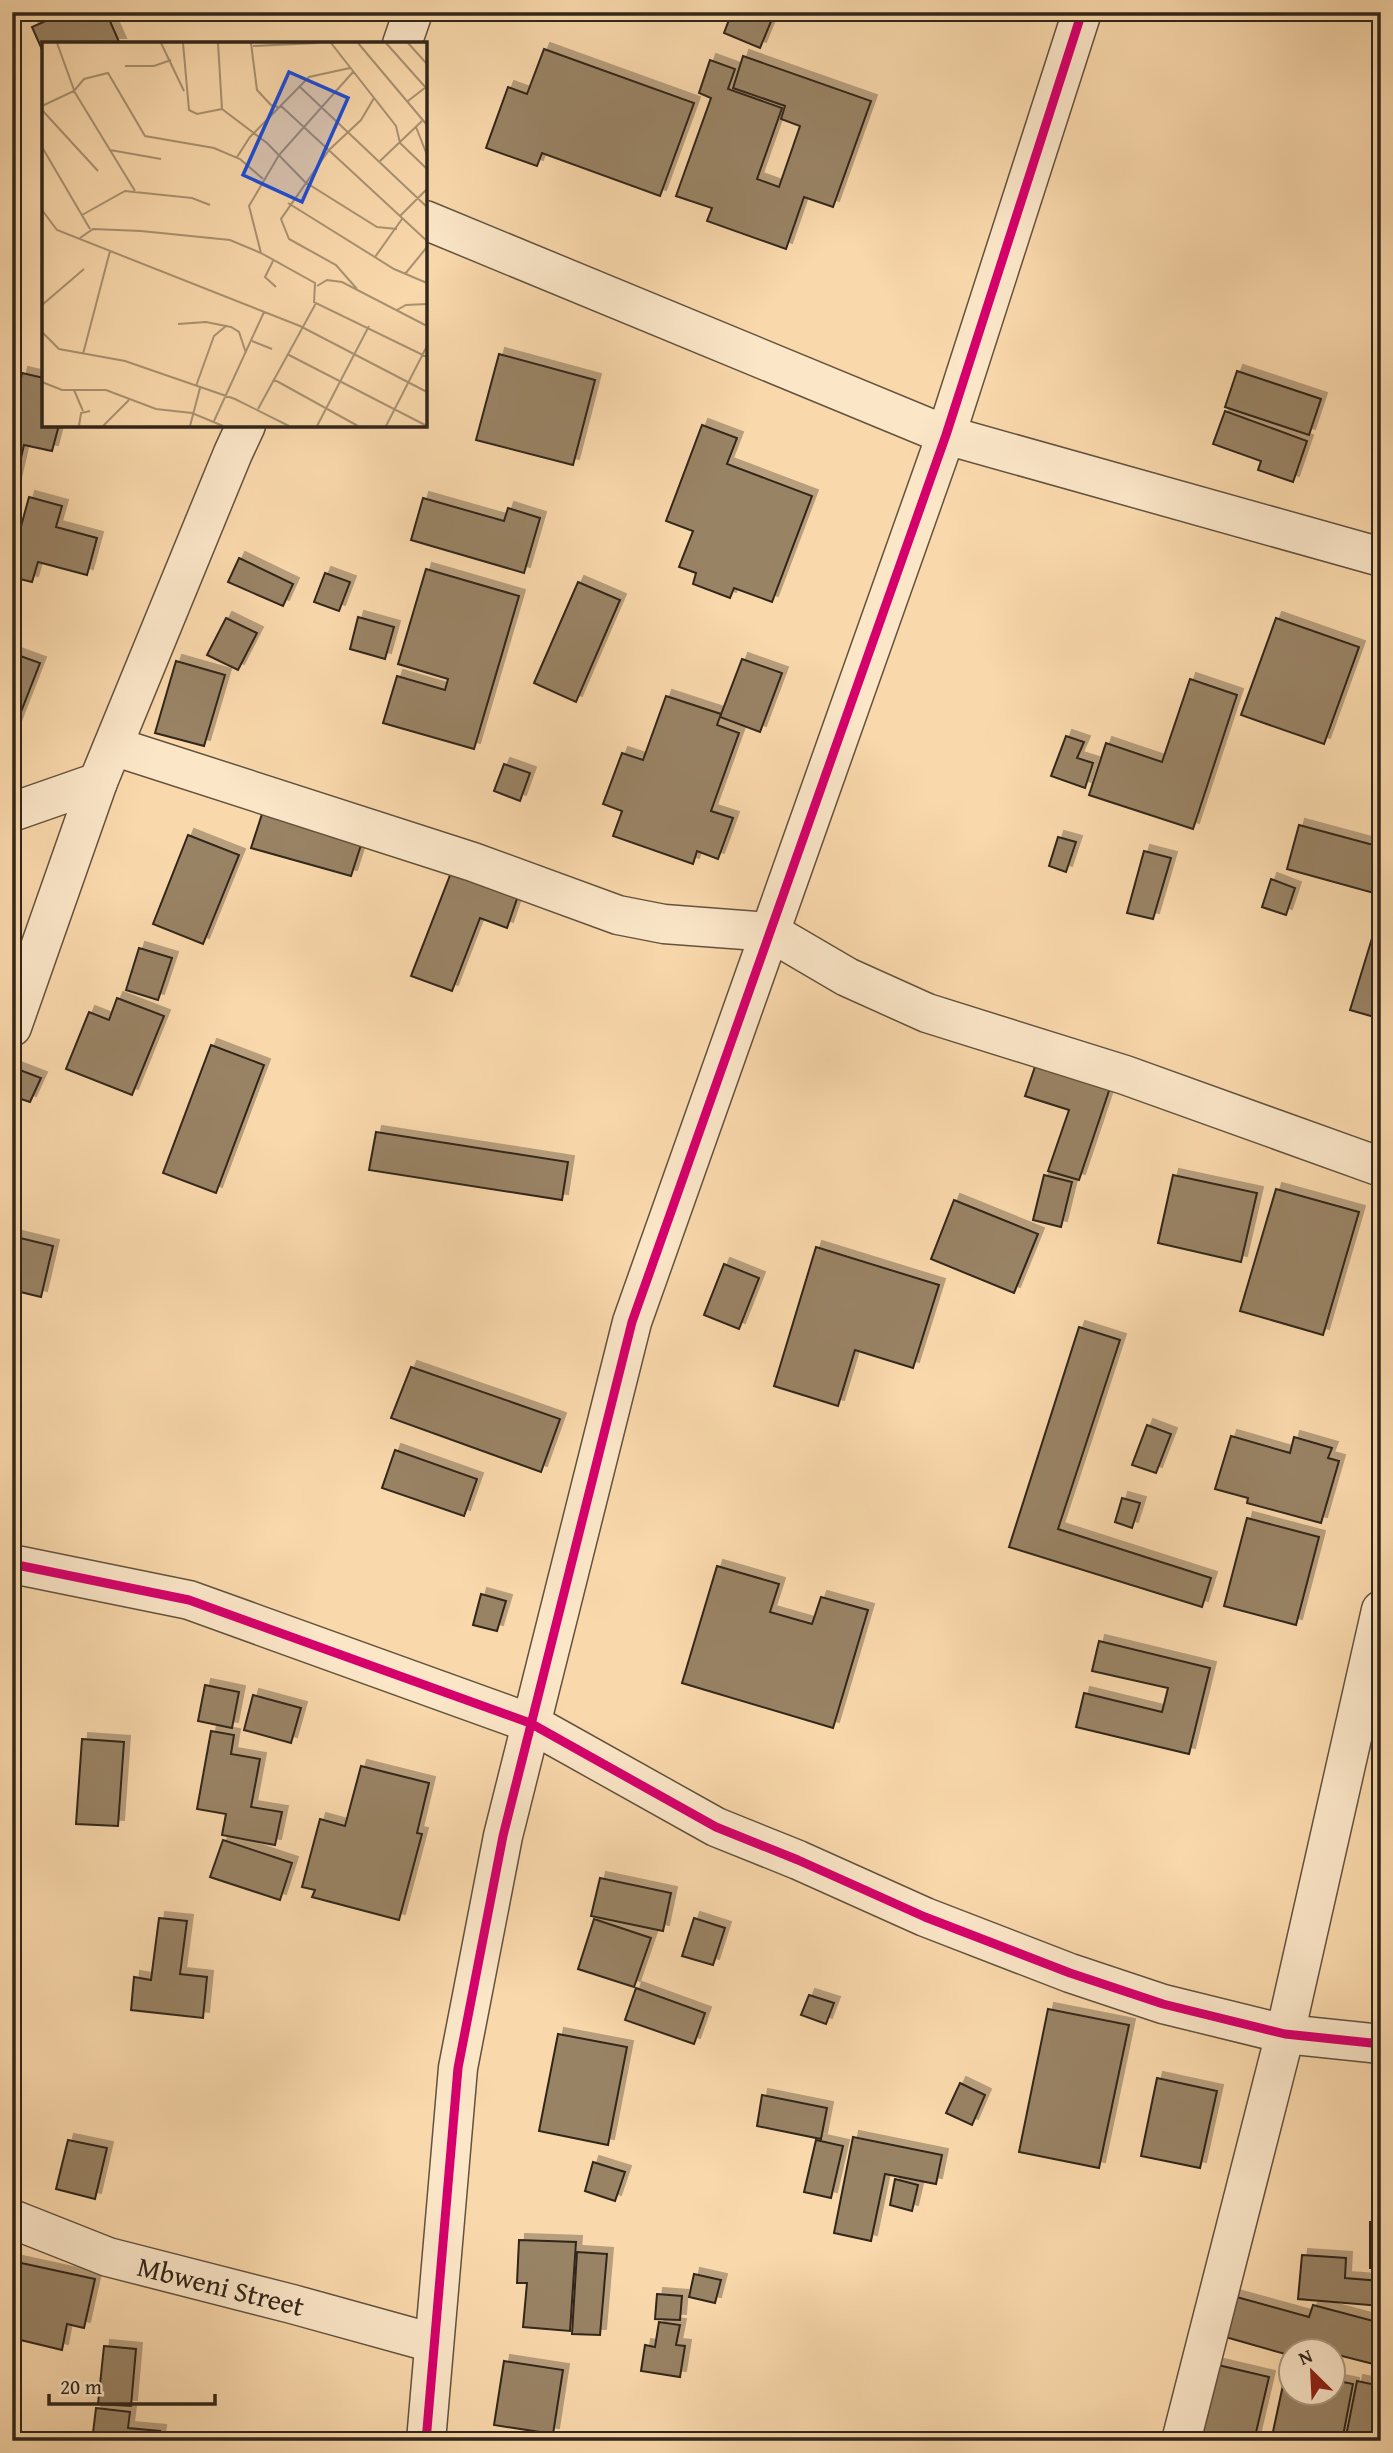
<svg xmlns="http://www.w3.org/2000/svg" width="1393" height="2453" viewBox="0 0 1393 2453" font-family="'Gentium Book Plus',serif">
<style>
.building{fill:#998365;stroke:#31261a;stroke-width:2;filter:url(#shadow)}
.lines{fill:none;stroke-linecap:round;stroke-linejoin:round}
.street-casing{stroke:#63523e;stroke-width:41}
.street{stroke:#fbe6c8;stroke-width:38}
.cycleway-casing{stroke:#fbe6c8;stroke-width:13}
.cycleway{stroke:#d6006c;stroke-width:9}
.labels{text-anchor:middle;stroke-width:7;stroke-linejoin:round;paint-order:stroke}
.street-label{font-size:28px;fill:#31261a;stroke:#fbe6c8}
.inset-road{fill:none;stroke:#a99171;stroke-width:2}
.view{fill:#1d4ed8;fill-opacity:0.15;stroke:#1d4ed8;stroke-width:3.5}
.inset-edge{fill:none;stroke:#31261a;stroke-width:3.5}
</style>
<defs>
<filter id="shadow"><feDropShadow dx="6" dy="-6" stdDeviation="0" flood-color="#0004"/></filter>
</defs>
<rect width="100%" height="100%" fill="#f9d8ab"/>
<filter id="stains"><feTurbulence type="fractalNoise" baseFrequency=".00286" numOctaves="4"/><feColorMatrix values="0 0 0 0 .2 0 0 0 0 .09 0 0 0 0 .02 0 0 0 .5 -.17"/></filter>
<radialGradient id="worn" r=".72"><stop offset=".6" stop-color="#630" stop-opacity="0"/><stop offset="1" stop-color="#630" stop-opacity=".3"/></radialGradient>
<g class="building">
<path d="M 66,12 L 106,12 L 120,44 L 44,44 L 44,54 L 32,27 Z"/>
<path d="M 732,12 L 775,12 L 760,48 L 724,33 Z"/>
<path d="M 544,49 L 694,103 L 660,196 L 542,153 L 537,166 L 486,148 L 508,87 L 527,94 Z"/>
<path d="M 743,56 L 871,101 L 833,207 L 804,197 L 786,249 L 707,221 L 712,208 L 676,196 L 711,98 L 699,93 L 710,60 L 735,69 L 728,89 L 782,108 L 757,179 L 779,187 L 800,126 L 781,119 L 785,106 L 733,88 Z"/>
<path d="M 499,354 L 595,380 L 573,465 L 476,440 Z"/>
<path d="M 1237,371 L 1321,399 L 1309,435 L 1225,407 Z"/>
<path d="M 22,373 L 44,378 L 44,425 L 59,425 L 52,451 L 24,445 L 15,484 L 12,484 L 12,391 L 18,392 Z"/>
<path d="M 1225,411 L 1307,441 L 1293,482 L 1258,470 L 1261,461 L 1213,444 Z"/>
<path d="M 702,425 L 737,438 L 727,464 L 812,496 L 772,602 L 734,588 L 730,598 L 693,584 L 696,573 L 679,567 L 693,531 L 666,521 Z"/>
<path d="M 29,497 L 62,506 L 56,527 L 97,538 L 87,575 L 38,562 L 32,582 L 12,577 L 12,528 L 20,530 Z"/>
<path d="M 423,498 L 504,521 L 508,508 L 540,518 L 524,573 L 411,540 Z"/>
<path d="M 239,558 L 293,584 L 283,606 L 228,582 Z"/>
<path d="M 426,569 L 519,596 L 474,749 L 383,723 L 397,676 L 445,690 L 448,679 L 398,664 Z"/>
<path d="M 325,573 L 350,582 L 339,611 L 314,602 Z"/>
<path d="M 578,582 L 620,600 L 576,702 L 534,683 Z"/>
<path d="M 358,617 L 394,627 L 385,659 L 350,649 Z"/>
<path d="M 226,618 L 257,633 L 238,670 L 207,655 Z"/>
<path d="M 1276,618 L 1359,647 L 1324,744 L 1241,715 Z"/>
<path d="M 12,653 L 40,663 L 12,735 Z"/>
<path d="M 742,659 L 782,673 L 760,732 L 720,717 Z"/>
<path d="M 176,661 L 225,675 L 204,746 L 155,733 Z"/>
<path d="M 1190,679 L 1237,695 L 1193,829 L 1089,795 L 1106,743 L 1162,762 Z"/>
<path d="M 666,696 L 721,714 L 717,725 L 739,733 L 711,811 L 733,818 L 718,859 L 697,851 L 693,864 L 613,836 L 622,811 L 603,804 L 622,753 L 643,760 Z"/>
<path d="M 1066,736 L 1084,742 L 1077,758 L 1093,763 L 1085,788 L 1051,776 Z"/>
<path d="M 504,764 L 530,773 L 520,801 L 494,791 Z"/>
<path d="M 262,814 L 361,845 L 351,876 L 251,848 Z"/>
<path d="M 1299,825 L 1381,847 L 1381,895 L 1287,869 Z"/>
<path d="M 188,835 L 239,855 L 203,944 L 153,924 Z"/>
<path d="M 1058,837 L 1076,842 L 1066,872 L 1049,866 Z"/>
<path d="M 1144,851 L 1171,858 L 1153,919 L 1127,913 Z"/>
<path d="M 454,865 L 520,890 L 507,928 L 480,918 L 452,991 L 411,976 Z"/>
<path d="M 1271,879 L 1295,888 L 1286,915 L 1262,907 Z"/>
<path d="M 1381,909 L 1381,1019 L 1350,1010 Z"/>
<path d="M 139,948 L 172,958 L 158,1000 L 126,990 Z"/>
<path d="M 117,998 L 164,1016 L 132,1095 L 66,1069 L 89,1012 L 109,1020 Z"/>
<path d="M 211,1045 L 264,1065 L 216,1193 L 163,1173 Z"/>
<path d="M 1039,1055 L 1113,1079 L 1079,1180 L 1048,1171 L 1069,1110 L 1025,1096 Z"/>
<path d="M 12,1067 L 41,1078 L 30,1102 L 12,1096 Z"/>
<path d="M 376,1132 L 568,1162 L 562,1200 L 369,1170 Z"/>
<path d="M 1044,1175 L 1072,1182 L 1061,1227 L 1033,1220 Z"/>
<path d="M 1173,1175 L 1257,1193 L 1241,1262 L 1158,1243 Z"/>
<path d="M 1276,1189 L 1359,1212 L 1323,1335 L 1240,1311 Z"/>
<path d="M 954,1200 L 1038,1234 L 1014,1293 L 931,1259 Z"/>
<path d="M 12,1236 L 53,1246 L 41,1297 L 12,1290 Z"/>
<path d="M 816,1247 L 939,1285 L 913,1368 L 855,1350 L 838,1406 L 774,1386 Z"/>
<path d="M 724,1264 L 759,1278 L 739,1329 L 704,1315 Z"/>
<path d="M 1079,1327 L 1120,1340 L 1058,1529 L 1211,1578 L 1202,1607 L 1009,1547 Z"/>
<path d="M 411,1367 L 560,1419 L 541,1472 L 391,1418 Z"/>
<path d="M 1147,1425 L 1171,1434 L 1156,1473 L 1132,1465 Z"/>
<path d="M 1231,1436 L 1290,1453 L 1294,1437 L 1332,1448 L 1328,1458 L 1339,1461 L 1321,1523 L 1247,1503 L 1248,1498 L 1215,1489 Z"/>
<path d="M 395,1450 L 477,1479 L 464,1516 L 382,1488 Z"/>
<path d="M 1122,1498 L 1140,1503 L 1132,1528 L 1115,1522 Z"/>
<path d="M 1247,1518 L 1319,1537 L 1296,1625 L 1224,1606 Z"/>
<path d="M 717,1566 L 779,1584 L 770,1612 L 812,1624 L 821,1597 L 868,1610 L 833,1728 L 682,1683 Z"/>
<path d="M 481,1594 L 506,1601 L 497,1631 L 473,1625 Z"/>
<path d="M 1099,1641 L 1210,1668 L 1189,1754 L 1076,1727 L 1084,1693 L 1162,1712 L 1168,1688 L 1092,1671 Z"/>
<path d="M 205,1685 L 239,1692 L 232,1728 L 198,1721 Z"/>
<path d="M 253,1695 L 301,1708 L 291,1743 L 244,1730 Z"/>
<path d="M 211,1731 L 234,1735 L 231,1754 L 260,1759 L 251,1807 L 282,1812 L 275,1845 L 222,1835 L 226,1814 L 197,1809 Z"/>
<path d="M 82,1739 L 124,1742 L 118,1826 L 76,1824 Z"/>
<path d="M 361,1766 L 429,1783 L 417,1833 L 422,1834 L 399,1920 L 312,1897 L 315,1890 L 302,1887 L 320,1819 L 345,1826 Z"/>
<path d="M 223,1840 L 292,1863 L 280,1900 L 210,1877 Z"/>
<path d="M 600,1878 L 671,1893 L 663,1931 L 591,1916 Z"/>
<path d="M 159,1918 L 187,1921 L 180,1974 L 207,1977 L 203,2018 L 131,2010 L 134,1977 L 151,1980 Z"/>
<path d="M 694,1918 L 725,1928 L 713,1965 L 682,1956 Z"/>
<path d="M 594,1919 L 651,1938 L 634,1987 L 578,1969 Z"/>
<path d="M 636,1988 L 705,2013 L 694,2044 L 625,2020 Z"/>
<path d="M 809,1995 L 834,2003 L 826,2024 L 801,2015 Z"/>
<path d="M 1048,2009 L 1129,2025 L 1099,2168 L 1019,2152 Z"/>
<path d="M 558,2034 L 627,2047 L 608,2145 L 539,2131 Z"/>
<path d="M 1157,2078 L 1217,2091 L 1200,2168 L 1141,2156 Z"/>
<path d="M 960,2083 L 985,2095 L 972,2125 L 946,2113 Z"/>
<path d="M 762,2095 L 827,2108 L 821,2139 L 757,2126 Z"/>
<path d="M 853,2137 L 942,2155 L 936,2184 L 885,2174 L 871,2241 L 834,2233 Z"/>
<path d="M 68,2140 L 107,2148 L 95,2199 L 56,2189 Z"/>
<path d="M 816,2140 L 843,2146 L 831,2198 L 804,2192 Z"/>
<path d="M 593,2162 L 625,2172 L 615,2201 L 585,2191 Z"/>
<path d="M 895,2179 L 918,2185 L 912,2211 L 890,2205 Z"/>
<rect x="1370" y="2222" width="11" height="46"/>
<path d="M 519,2240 L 576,2242 L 570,2331 L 523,2327 L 527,2283 L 517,2283 Z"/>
<path d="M 577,2252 L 607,2254 L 600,2335 L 572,2334 Z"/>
<path d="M 1302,2255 L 1346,2258 L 1345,2278 L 1381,2281 L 1381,2306 L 1298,2299 Z"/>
<path d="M 12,2261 L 95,2279 L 84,2328 L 67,2324 L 62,2350 L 12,2338 Z"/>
<path d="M 694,2274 L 721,2280 L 715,2303 L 689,2297 Z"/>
<path d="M 657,2294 L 682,2296 L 680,2320 L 655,2319 Z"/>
<path d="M 1233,2296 L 1309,2317 L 1313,2305 L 1381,2323 L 1381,2366 L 1334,2354 L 1334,2352 L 1299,2344 L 1297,2352 L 1292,2352 L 1292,2356 L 1222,2336 Z"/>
<path d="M 659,2322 L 680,2325 L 676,2345 L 685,2346 L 680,2377 L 641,2371 L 645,2345 L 655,2347 Z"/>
<path d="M 104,2346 L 136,2349 L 131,2406 L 98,2404 Z"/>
<path d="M 504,2361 L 563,2370 L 553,2434 L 494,2425 Z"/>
<path d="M 1218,2365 L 1269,2377 L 1254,2441 L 1200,2441 Z"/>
<path d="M 1286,2371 L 1292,2372 L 1292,2394 L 1334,2394 L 1334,2380 L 1353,2384 L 1342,2441 L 1271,2441 Z"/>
<path d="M 1357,2381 L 1381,2386 L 1381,2441 L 1345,2441 Z"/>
<path d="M 96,2408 L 130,2412 L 128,2428 L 160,2431 L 159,2441 L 92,2441 Z"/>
</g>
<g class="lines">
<g class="street-casing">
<g id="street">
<path d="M 402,44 L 413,12"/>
<path d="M 425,220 L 946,435 L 1381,557"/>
<path d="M 113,746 L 473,862 L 618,915 L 664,924 L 770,932 L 847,977 L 927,1013 L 1125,1075 L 1381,1167"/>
<path d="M 12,812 L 98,782"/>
<path d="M 12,1027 L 98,782 L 233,453 L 246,425"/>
<path d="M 12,1564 L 189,1600 L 530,1723 L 716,1827 L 798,1860 L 925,1917 L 1070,1973 L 1163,2004 L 1285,2034 L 1381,2044"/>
<path d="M 12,2219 L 108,2257 L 292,2304 L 433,2343"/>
<path d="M 426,2441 L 458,2068 L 503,1836 L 632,1322 L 946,435 L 1082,12"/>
<path d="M 1181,2441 L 1285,2034 L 1381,1610"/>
</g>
</g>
<use href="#street" class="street"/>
<g class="cycleway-casing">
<g id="cycleway">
<path d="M 12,1564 L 189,1600 L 530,1723 L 716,1827 L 798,1860 L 925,1917 L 1070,1973 L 1163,2004 L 1285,2034 L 1381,2044"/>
<path d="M 426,2441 L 458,2068 L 503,1836 L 632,1322 L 946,435 L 1082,12"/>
</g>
</g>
<use href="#cycleway" class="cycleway"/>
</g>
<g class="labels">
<g class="street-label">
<text transform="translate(221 2286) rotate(14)" y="10">Mbweni Street</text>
</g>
</g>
<g transform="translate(42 42)">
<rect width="385" height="385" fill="#f9d8ab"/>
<path class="inset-road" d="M 15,1 L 32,48M 119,1 L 142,49M 141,1 L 147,68 L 155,72 L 180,67M 176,1 L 180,67 L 225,101 L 263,140 L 335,185 L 355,187M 209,1 L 215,48 L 229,63 L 236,65M 289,1 L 354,84 L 358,101 L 385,127M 316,1 L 385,83M 344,1 L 385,47M 366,1 L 385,22M 211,4 L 275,1M 83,24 L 112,24 L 129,18M 258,45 L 385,165M 32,49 L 93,149M 366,59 L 384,45M 238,63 L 385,199M 0,64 L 32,49 L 42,37 L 66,31 L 103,94 L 172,106 L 198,117 L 221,137M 0,68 L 56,129M 374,85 L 385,113M 0,105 L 48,187M 68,108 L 119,117M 195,115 L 208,95 L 267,35 L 308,26M 338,119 L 380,79M 246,161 L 352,227 L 385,241M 0,168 L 15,188 L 258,284 L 385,350M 40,173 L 83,149 L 150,156 L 168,163M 358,174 L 385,147M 38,196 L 51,187 L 99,189 L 188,198 L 219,211M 333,215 L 360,177M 231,219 L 223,235 L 234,245M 363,232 L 385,205M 275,244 L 285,238 L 300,240 L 385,284M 315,247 L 294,223 L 247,197 L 239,177 L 287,108 L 319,78 L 332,56M 272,261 L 273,241 L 219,211 L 207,164 L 237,113 L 311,30M 0,263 L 42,227M 355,268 L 364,263 L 385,262M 136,282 L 164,280 L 189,285 L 197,290 L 204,311M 0,290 L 17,307 L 83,319 L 193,357 L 247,384M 210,299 L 230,307M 41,312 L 68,209M 245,312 L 385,384M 231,337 L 316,384M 0,340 L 20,348 L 64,348 L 114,367 L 150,371 L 181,384M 154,344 L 172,294 L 184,284M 32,348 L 41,369M 216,367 L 274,261 L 385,315M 172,379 L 222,270M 37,384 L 39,371 L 48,369M 61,384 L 87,358M 148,384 L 158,346M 275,384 L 327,284M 344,384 L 385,304"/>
<path class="view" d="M 247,30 L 306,56 L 260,160 L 201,133 Z"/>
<rect width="385" height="385" class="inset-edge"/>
</g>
<rect width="1393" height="2453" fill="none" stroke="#f9d8ab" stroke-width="42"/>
<rect x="14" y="14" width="1365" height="2425" fill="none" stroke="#31261a" stroke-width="3.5"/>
<rect x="21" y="21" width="1351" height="2411" fill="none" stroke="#31261a" stroke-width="2"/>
<g transform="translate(1312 2372) rotate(336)"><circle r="33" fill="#fbe6c8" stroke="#aa9982" stroke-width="2"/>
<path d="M0-5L12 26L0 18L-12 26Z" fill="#8f2418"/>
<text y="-10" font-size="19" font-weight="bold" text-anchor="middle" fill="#31261a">N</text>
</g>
<path d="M49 2394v10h166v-10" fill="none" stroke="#31261a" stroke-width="3.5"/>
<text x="60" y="2394" font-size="21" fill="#31261a" stroke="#fbe6c8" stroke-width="5" paint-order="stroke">20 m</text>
<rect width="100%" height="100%" filter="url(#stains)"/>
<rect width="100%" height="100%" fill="url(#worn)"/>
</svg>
